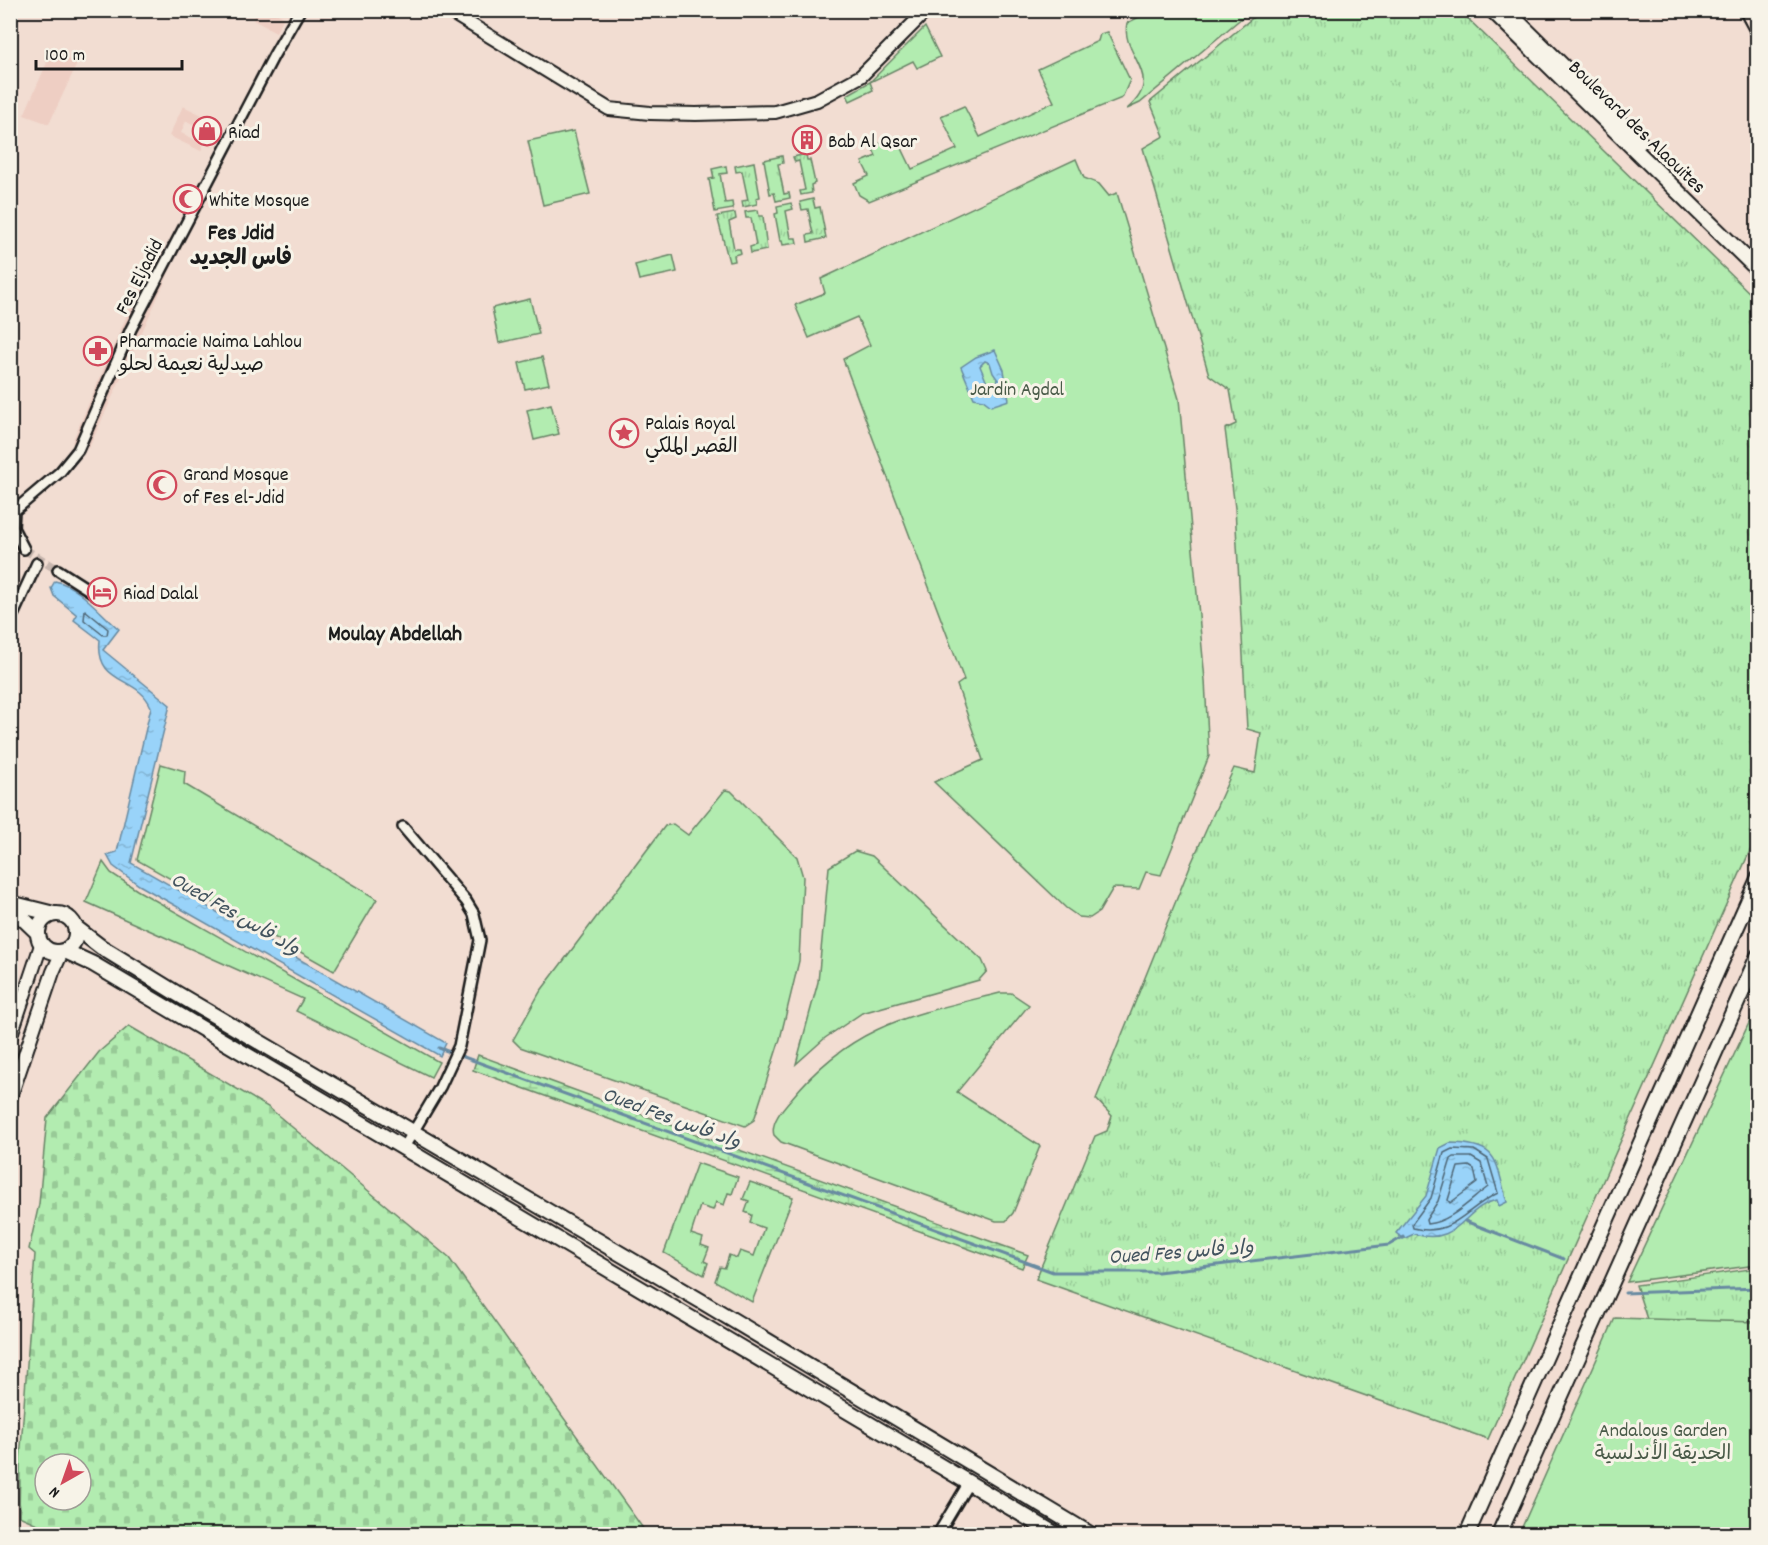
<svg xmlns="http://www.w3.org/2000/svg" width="1768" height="1545" viewBox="0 0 1768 1545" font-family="Dekko,'Playpen Sans Arabic',sans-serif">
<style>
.built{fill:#eecec3;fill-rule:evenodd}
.grass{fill:url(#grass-tufts);stroke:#678466;stroke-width:1.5}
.wetland{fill:url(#wetland-marsh);stroke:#678466;stroke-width:1.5}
.cemetery{fill:url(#cemetery-stones);stroke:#678466;stroke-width:1.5;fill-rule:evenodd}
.green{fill:#b2ecb0;stroke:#678466;stroke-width:1.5}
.water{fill:url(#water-ripples);stroke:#678aa1;stroke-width:1.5;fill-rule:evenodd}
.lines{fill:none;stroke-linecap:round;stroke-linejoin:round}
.shore{stroke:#4e6574;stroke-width:1.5}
.stream{stroke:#678aa1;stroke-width:3}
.street-tunnel{stroke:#c7b6ae;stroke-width:9;stroke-dasharray:9 4.5;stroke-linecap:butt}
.street-casing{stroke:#1c1c1c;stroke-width:14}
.secondary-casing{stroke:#1c1c1c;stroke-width:16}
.primary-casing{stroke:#1c1c1c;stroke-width:18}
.street{stroke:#f7f3e8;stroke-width:9}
.secondary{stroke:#f7f3e8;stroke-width:12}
.primary{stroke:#f7f3e8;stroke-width:14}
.rail{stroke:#1c1c1c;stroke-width:3}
.labels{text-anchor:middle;stroke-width:6;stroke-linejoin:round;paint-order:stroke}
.street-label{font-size:20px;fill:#1c1c1c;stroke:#f7f3e8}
.poi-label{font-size:20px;fill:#1c1c1c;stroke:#f7f3e8;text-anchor:start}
.park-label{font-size:20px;fill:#495a48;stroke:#f7f3e8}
.water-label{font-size:21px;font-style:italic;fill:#42535e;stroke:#f7f3e8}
.quarter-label{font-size:22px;font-weight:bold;fill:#1c1c1c;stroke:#f7f3e8}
</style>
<defs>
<pattern id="grass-tufts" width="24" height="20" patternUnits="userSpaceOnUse" patternTransform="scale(1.5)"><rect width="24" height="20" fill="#b2ecb0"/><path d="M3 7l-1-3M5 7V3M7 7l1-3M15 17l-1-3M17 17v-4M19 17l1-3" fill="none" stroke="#98ca97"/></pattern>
<pattern id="wetland-marsh" width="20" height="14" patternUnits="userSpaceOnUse" patternTransform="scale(1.5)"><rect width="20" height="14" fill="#b2ecb0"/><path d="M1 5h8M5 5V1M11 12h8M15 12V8" fill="none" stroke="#98ca97"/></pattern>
<pattern id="cemetery-stones" width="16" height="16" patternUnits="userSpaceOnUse" patternTransform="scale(1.5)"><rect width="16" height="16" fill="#b2ecb0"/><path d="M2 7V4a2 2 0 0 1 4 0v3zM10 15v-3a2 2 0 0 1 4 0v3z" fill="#98ca97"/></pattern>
<pattern id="water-ripples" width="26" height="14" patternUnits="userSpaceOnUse" patternTransform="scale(1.5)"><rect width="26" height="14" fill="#99d3f9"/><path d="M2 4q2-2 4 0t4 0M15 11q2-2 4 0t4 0" fill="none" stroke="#83b5d5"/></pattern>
</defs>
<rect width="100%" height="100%" fill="#f2ddd2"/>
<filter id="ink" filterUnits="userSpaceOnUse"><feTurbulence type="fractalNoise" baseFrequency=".0167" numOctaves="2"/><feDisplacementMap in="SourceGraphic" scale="12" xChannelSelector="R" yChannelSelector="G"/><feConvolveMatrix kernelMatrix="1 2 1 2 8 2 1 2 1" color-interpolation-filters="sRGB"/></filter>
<g filter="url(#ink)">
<g class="built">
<path d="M 257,11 L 271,11 L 284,17 L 276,32 L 253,20 Z"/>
<path d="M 52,51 L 77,64 L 49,124 L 24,115 Z"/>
<path d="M 183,106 L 217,122 L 211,135 L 215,137 L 211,147 L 204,144 L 201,151 L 169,136 ZM 186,121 L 202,128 L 196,140 L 181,133 Z"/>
<path d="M 149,264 L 168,275 L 89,448 L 72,442 Z"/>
</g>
<g class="grass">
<path d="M 1261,11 L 1460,11 L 1757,300 L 1757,835 L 1488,1439 L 1036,1279 L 1095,1136 L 1107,1131 L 1112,1116 L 1096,1099 L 1190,866 L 1234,768 L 1255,773 L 1261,733 L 1247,729 L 1235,508 L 1225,429 L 1236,424 L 1230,390 L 1209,375 L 1143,148 L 1164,136 L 1150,102 Z"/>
<path d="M 806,154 L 807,160 L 810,160 L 815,183 L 811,185 L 812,193 L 801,195 L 800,191 L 805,190 L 799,161 L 795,162 L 793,157 Z"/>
<path d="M 782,156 L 783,163 L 778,164 L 784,194 L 789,193 L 790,198 L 776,201 L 774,193 L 770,194 L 764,160 Z"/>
<path d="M 754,162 L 760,197 L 756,198 L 757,204 L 743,207 L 742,201 L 748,200 L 742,171 L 736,172 L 735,166 Z"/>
<path d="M 726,166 L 727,173 L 720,174 L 725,203 L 732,202 L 733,209 L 715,212 L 709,179 L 714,178 L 712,169 Z"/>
<path d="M 813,199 L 815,208 L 820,207 L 826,238 L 808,242 L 807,235 L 813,234 L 808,209 L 802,210 L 800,202 Z"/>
<path d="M 791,203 L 793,209 L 786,211 L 791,238 L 796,238 L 797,243 L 783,245 L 782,241 L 780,241 L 775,214 L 778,213 L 777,206 Z"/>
<path d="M 758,210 L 759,216 L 763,216 L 767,250 L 751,253 L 750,247 L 756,245 L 751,218 L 746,218 L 745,212 Z"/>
<path d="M 735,213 L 736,219 L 729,222 L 734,249 L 740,249 L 741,253 L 734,255 L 735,261 L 729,262 L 717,216 Z"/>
<path d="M 1757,1268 L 1757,1409 L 1654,1341 L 1636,1285 Z"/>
</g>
<path class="wetland" d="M 478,1055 L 1028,1255 L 1022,1268 L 473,1070 Z"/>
<path class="cemetery" d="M 129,1026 L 268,1107 L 449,1258 L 647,1534 L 60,1534 L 19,1516 L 20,1461 L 35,1254 L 29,1249 L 39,1204 L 47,1118 L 99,1052 ZM 45,1464 L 81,1464 L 81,1500 L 45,1500 Z"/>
<g class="green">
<path d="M 1153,10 L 1250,11 L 1140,103 L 1127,109 C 1167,76 1120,56 1127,23 Z"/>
<path d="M 925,27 L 940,57 L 917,68 L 913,61 L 870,82 L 873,90 L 850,101 L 847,95 L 870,82 Z"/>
<path d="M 1107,32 L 1130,80 L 1122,98 L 869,201 L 859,195 L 854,183 L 869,176 L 862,162 L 876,156 L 872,147 L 896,136 L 912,169 L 957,149 L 941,116 L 964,106 L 980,137 L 1054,102 L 1038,69 L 1098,41 L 1100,34 Z"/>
<path d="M 574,131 L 590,194 L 543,205 L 528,141 Z"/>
<path d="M 1076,159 L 1084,178 L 1099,184 L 1109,196 L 1117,193 L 1179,399 L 1205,680 L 1209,756 L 1161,875 L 1146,872 L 1139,889 L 1113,888 L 1099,912 L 1090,918 L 1079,917 L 1066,908 L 934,782 L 983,760 L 957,685 L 964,680 L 843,359 L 870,345 L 857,317 L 809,338 L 795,305 L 825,293 L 821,279 Z"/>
<path d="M 673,255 L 677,272 L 639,280 L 635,265 Z"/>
<path d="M 530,299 L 539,334 L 499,343 L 492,308 Z"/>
<path d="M 542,357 L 549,384 L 525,389 L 519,363 Z"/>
<path d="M 551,404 L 559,434 L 534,440 L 527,410 Z"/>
<path d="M 161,764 L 185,771 L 184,784 L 377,899 L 334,971 L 137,860 Z"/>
<path d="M 725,790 L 731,791 L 797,857 L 803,877 L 799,961 L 780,1039 L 754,1120 L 745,1126 L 520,1047 L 513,1040 L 540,992 L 665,826 L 673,824 L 688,835 Z"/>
<path d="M 855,851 L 872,856 L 982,960 L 987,971 L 979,980 L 862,1013 L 825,1038 L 796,1064 L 818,982 L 829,867 Z"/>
<path d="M 103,862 L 111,873 L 137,890 L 439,1062 L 431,1077 L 296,1011 L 303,999 L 86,902 Z"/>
<path d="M 1000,993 L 1011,993 L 1029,1005 L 957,1092 L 1040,1146 L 1013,1213 L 1006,1221 L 996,1221 L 781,1142 L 774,1135 C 770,1123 783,1108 791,1099 C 852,1024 911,1015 1000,993 Z"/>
<path d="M 1757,1006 L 1757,1265 L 1627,1282 Z"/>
<path d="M 697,1163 L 738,1177 L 732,1194 L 728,1193 L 724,1205 L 716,1202 L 713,1210 L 700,1206 L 691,1234 L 703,1238 L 701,1245 L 709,1248 L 704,1261 L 708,1263 L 704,1275 L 664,1253 Z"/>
<path d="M 750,1182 L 793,1197 L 752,1302 L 715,1281 L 720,1267 L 725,1268 L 729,1255 L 737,1258 L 740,1251 L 754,1256 L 764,1228 L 750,1223 L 752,1215 L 745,1212 L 749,1201 L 743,1199 Z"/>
<path d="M 1615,1318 L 1757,1322 L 1757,1534 L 1519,1534 Z"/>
</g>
<g class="water">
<path d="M 995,350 L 1004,370 L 1009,400 L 991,406 L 983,400 L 974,398 L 961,367 L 976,357 ZM 985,361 L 990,363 L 993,373 L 998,380 L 996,383 L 987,383 L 980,366 Z"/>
<path d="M 55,581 C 78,585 101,614 119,629 L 103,650 L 170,705 L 131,863 L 446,1043 L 440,1056 L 139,885 L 113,866 L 107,855 L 117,852 L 151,707 C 138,675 95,686 100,640 L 74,620 L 77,615 L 54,596 L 51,588 Z"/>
<path d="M 1450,1143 C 1500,1144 1495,1160 1507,1202 L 1499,1206 L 1497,1200 C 1463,1207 1460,1247 1414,1234 L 1403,1239 L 1396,1233 L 1426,1196 L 1440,1148 Z"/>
</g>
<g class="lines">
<g class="shore">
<path d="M 85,610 L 108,629 L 107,635 L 103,635 L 84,620 Z"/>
<path d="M 1452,1149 L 1474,1150 L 1488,1159 L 1498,1193 C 1465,1208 1453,1238 1413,1228 L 1412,1224 L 1431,1198 L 1444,1153 Z"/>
<path d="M 1454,1157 L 1471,1157 L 1481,1163 L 1488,1187 C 1470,1200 1451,1222 1427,1224 L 1426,1220 L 1438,1201 L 1451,1159 Z"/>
<path d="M 1469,1166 L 1474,1169 L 1477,1183 L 1450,1203 L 1448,1200 L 1458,1167 Z"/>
</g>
<g class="stream">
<path d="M 439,1048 L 1053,1272 L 1158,1272 L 1389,1245 L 1403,1237"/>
<path d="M 1465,1221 L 1564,1259"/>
<path d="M 1625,1293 L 1758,1288"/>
</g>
<path class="street-tunnel" d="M 24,549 L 58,570"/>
<g class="street-casing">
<g id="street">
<path d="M 24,549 L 13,528 L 14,511 L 60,472 L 78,450 L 131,329 L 274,55 L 300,10"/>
<path d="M 58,570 L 97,595"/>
<path d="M 10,598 L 20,600 L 37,563"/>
<path d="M 14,613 L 20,600"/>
<path d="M 403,1149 L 440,1087 L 459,1046 L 480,940 L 474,914 L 466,901 L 403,827"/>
<path d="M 10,1529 L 20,1534"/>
<path d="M 938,1534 L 968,1484"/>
</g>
</g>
<g class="secondary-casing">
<g id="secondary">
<path d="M 447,10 L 609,109 L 650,113 L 696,114 L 775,112 L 817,100 L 861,76 L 927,10"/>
<path d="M 10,1038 L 41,945"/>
<path d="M 10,1099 L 53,972 L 62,952"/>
</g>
</g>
<g class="primary-casing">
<g id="primary">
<path d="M 1492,10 L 1758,270"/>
<path d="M 1506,10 L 1640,142"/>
<path d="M 10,903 L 54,914"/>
<path d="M 10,906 L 37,932"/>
<circle cx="57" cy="933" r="19"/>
<path d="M 75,927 L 101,947 L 176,993 L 701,1301 L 1090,1534"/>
<path d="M 65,951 L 93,964 L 1055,1534"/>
<path d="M 1467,1534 L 1758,879"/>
<path d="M 1499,1534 L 1758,956"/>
</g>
</g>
<use href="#street" class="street"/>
<use href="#secondary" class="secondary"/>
<use href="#primary" class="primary"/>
<path class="rail" d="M 1738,10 L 1758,47"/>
</g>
</g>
<defs>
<g id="shop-ring" transform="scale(1.5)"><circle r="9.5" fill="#f7f3e8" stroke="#d1495b" stroke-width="1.5"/><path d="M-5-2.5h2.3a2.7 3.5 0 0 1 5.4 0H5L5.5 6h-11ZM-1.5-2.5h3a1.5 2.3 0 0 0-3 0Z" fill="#d1495b"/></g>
<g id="building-ring" transform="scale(1.5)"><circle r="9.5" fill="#f7f3e8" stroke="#d1495b" stroke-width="1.5"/><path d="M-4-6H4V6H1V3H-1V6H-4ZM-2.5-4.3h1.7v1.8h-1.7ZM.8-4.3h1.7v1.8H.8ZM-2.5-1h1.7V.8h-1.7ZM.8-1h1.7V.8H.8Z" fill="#d1495b"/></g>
<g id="mosque-ring" transform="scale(1.5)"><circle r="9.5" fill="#f7f3e8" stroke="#d1495b" stroke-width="1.5"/><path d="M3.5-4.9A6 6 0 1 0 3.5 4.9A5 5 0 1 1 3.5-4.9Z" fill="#d1495b"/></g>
<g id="pharmacy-ring" transform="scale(1.5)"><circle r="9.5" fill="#f7f3e8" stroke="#d1495b" stroke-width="1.5"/><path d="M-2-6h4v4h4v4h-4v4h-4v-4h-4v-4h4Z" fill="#d1495b"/></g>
<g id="sight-ring" transform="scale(1.5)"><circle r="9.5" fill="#f7f3e8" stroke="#d1495b" stroke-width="1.5"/><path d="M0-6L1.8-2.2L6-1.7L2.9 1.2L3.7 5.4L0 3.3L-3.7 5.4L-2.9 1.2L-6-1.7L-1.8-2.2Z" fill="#d1495b"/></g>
<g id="hotel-ring" transform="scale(1.5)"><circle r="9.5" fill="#f7f3e8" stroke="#d1495b" stroke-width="1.5"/><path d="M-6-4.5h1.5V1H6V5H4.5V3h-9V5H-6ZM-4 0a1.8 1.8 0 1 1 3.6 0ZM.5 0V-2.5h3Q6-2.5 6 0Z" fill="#d1495b"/></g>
</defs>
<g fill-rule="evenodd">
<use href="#shop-ring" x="207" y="131"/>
<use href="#building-ring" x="807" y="140"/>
<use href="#mosque-ring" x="188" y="199"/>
<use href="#pharmacy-ring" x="98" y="351"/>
<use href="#sight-ring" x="624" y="433"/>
<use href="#mosque-ring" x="162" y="485"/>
<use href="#hotel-ring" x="102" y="592"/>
</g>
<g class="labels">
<g class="street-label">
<text transform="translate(1638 126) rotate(44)" y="7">Boulevard des Alaouites</text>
<text transform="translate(138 276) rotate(-63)" y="7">Fes Eljadid</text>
</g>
<g class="poi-label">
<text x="228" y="138">Riad</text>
<text x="828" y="147">Bab Al Qsar</text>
<text x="209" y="206">White Mosque</text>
<text x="119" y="347">Pharmacie Naima Lahlou<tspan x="119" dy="23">صيدلية نعيمة لحلو</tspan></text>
<text x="645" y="429">Palais Royal<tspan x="645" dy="23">القصر الملكي</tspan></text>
<text x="183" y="480">Grand Mosque<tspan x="183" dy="23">of Fes el-Jdid</tspan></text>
<text x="123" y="599">Riad Dalal</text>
</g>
<g class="park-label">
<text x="1017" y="395">Jardin Agdal</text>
<text x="1663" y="1436">Andalous Garden<tspan x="1663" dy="23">الحديقة الأندلسية</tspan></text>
</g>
<g class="water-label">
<text transform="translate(236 913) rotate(30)" y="7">Oued Fes واد فاس</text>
<text transform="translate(672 1117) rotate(20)" y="7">Oued Fes واد فاس</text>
<text transform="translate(1181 1251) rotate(-4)" y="7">Oued Fes واد فاس</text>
</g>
<g class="quarter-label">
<text x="241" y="239">Fes Jdid<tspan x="241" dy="25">فاس الجديد</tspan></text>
<text x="395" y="640">Moulay Abdellah</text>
</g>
</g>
<rect width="1768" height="1545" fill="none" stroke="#f7f3e8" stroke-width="36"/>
<rect x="18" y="18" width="1732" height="1509" fill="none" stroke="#1c1c1c" stroke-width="2" filter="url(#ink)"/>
<g transform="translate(63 1482) rotate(220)"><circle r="28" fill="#f7f3e8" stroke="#9f9d96" stroke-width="1.5"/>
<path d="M0-4.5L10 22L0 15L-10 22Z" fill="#d1495b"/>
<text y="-9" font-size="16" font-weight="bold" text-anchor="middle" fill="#1c1c1c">N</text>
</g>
<path d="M36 60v9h146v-9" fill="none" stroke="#1c1c1c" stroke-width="3"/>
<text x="45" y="60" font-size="18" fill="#1c1c1c" stroke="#f7f3e8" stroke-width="4.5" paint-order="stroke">100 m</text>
</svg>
